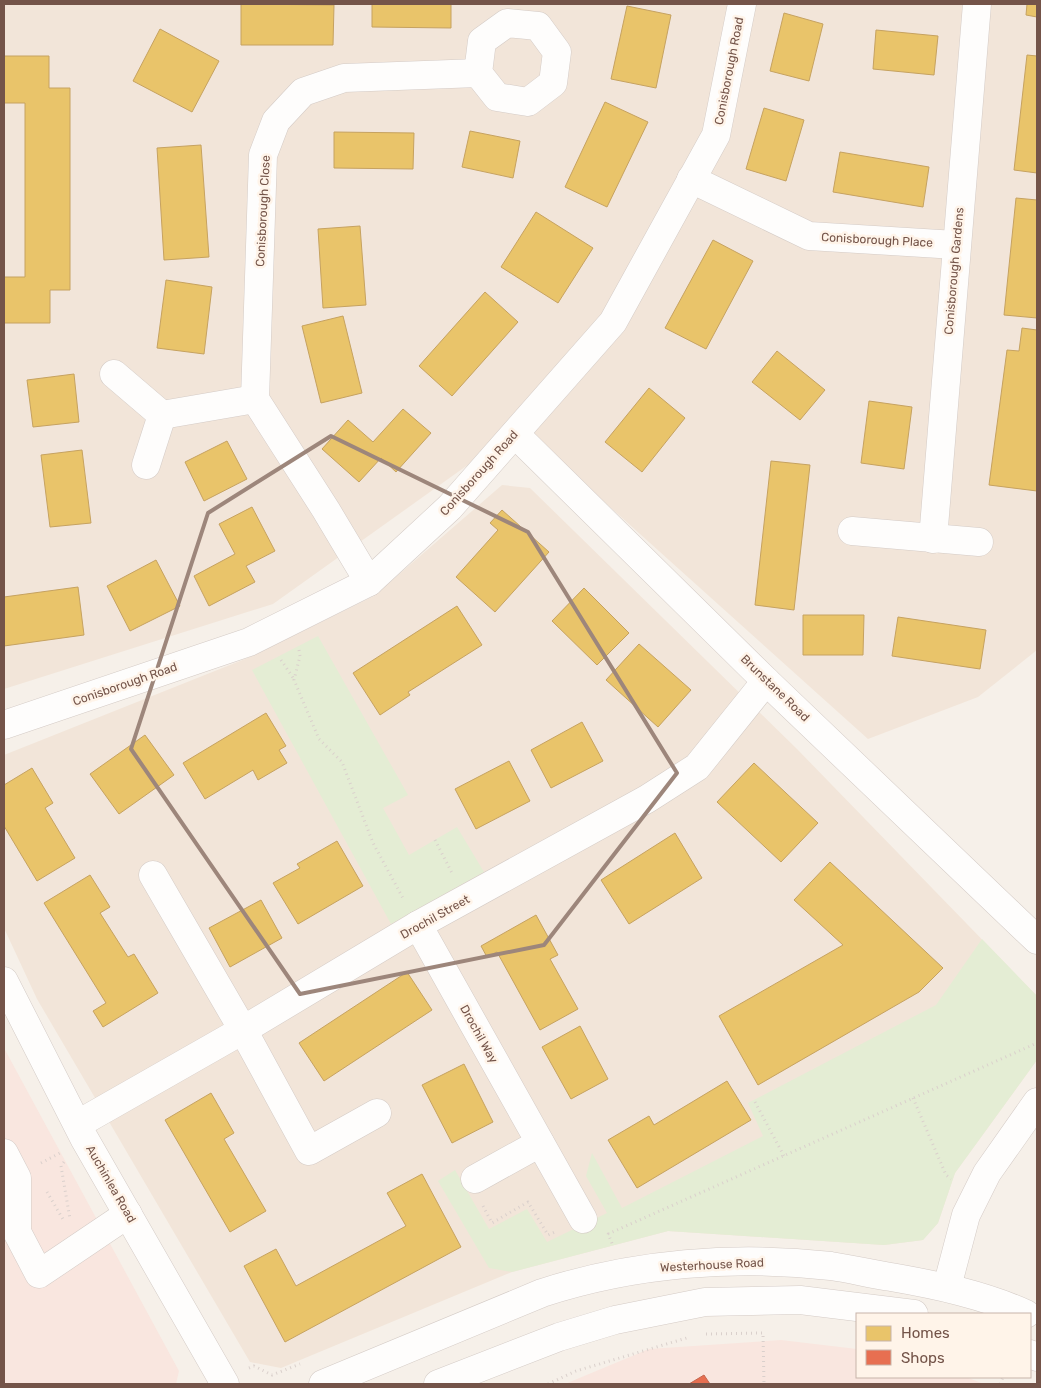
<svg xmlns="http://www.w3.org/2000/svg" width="1041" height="1388" viewBox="0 0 1041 1388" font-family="Rubik,sans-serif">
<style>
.residential{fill:#f2e5d9}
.commercial{fill:#f9e6df}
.green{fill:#e4edd4}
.homes{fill:#e9c46a;stroke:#c6a260}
.shops{fill:#e76f51;stroke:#c4674f}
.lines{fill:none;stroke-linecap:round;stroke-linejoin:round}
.minor-casing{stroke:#d4cbc6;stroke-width:29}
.path{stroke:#dad0cc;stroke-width:3;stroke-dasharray:1 4;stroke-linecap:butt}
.minor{stroke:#fefdfc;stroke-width:28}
.marked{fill:none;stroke:#9d867b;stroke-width:4;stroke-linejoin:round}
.labels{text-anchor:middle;stroke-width:5;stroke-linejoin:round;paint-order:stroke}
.street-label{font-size:12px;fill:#745449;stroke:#fff4e9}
</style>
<rect width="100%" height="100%" fill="#f6f0e9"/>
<g class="residential">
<path d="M 4,4 L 1037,4 L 1037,650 L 978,697 L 868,739 L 521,427 L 273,604 L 4,689 Z"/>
<path d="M 502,485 L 530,488 L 797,749 L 1037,996 L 1037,1060 L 955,1173 L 938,1223 L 923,1240 L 884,1245 L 668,1231 L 512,1272 L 281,1368 L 250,1362 L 37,999 L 4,928 L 4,755 L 250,657 L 374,596 Z"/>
</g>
<g class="commercial">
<path d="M 4,1048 L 179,1371 L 176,1384 L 4,1384 Z"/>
<path d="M 781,1340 L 857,1349 L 857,1377 L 966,1377 L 984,1384 L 565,1384 L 649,1349 Z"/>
</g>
<g class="green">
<path d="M 318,636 L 408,795 L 383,808 L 409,855 L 457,827 L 484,872 L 391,924 L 252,670 Z"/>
<path d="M 982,939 L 1037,996 L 1037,1060 L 955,1173 L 938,1223 L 923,1240 L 884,1245 L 668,1231 L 512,1272 L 489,1268 L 438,1181 L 455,1170 L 489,1229 L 527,1209 L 547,1242 L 607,1213 L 586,1176 L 592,1153 L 622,1208 L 763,1136 L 748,1103 L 936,1005 Z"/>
</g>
<g class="homes">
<path d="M 241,4 L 334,5 L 333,45 L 241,45 Z"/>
<path d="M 372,4 L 451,4 L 451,28 L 372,27 Z"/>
<path d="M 1027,4 L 1037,4 L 1037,17 L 1026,15 Z"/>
<path d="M 627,6 L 671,15 L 656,88 L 611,79 Z"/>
<path d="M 784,13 L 823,24 L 809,81 L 770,71 Z"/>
<path d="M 160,29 L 219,61 L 192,112 L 133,81 Z"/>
<path d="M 876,30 L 938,36 L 934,75 L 873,69 Z"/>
<path d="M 1027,55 L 1037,56 L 1037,173 L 1014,170 Z"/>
<path d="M 4,56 L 49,56 L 49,88 L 70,88 L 70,290 L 50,290 L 50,323 L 4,323 L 4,277 L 25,277 L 25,103 L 4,103 Z"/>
<path d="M 605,102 L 648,122 L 607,207 L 565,187 Z"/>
<path d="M 764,108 L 804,120 L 786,181 L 746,169 Z"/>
<path d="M 470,131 L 520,141 L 513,178 L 462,167 Z"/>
<path d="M 334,132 L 414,133 L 413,169 L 334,168 Z"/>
<path d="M 201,145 L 209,257 L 164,260 L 157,148 Z"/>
<path d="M 840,152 L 929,167 L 923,207 L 833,192 Z"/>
<path d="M 1016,198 L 1037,200 L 1037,318 L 1004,315 Z"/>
<path d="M 536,212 L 593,248 L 558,303 L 501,267 Z"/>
<path d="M 360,226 L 366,305 L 323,308 L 318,229 Z"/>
<path d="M 713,240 L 753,261 L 706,349 L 665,328 Z"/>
<path d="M 166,280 L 212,287 L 204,354 L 157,348 Z"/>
<path d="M 485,292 L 518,322 L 452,396 L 419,366 Z"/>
<path d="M 343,316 L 362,393 L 321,403 L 302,326 Z"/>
<path d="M 1022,328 L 1037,330 L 1037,491 L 989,485 L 1007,350 L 1019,351 Z"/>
<path d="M 777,351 L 825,390 L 800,420 L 752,382 Z"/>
<path d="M 74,374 L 79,422 L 33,427 L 27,380 Z"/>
<path d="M 649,388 L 685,418 L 642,472 L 605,442 Z"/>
<path d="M 869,401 L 912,407 L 904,469 L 861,463 Z"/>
<path d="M 403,409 L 431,433 L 396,472 L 381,458 L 359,482 L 322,449 L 348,420 L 373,442 Z"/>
<path d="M 227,441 L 247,479 L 204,501 L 185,462 Z"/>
<path d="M 82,450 L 91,523 L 50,527 L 41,455 Z"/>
<path d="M 771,461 L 810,465 L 794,610 L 755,605 Z"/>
<path d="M 252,507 L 275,551 L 246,566 L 255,582 L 209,606 L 194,576 L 235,554 L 219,524 Z"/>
<path d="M 502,510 L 549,552 L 495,612 L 456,577 L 498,530 L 490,523 Z"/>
<path d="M 156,560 L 180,606 L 130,631 L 107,586 Z"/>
<path d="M 78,587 L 84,635 L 4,646 L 4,597 Z"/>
<path d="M 584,588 L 629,633 L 597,665 L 552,621 Z"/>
<path d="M 457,606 L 482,645 L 408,692 L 410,695 L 380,715 L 353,673 Z"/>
<path d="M 803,615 L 864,615 L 863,655 L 803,655 Z"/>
<path d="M 898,617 L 986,630 L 980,669 L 892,656 Z"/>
<path d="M 639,644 L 691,690 L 658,727 L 606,680 Z"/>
<path d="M 266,713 L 286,746 L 279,750 L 287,763 L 258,780 L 253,770 L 205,799 L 183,763 Z"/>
<path d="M 582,722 L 603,761 L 551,788 L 531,750 Z"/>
<path d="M 145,735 L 174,775 L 119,814 L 90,774 Z"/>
<path d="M 509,761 L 530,801 L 476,829 L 455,789 Z"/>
<path d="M 754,763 L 818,823 L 781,862 L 717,802 Z"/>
<path d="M 32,768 L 53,803 L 45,808 L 75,858 L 37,881 L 4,826 L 4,785 Z"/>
<path d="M 675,833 L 702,878 L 629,924 L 601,880 Z"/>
<path d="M 337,841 L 363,886 L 298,924 L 273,883 L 300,868 L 297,864 Z"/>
<path d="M 830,862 L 943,968 L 919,992 L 758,1085 L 719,1016 L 843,945 L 794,900 Z"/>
<path d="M 90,875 L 110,907 L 100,913 L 128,957 L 134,954 L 158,993 L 103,1027 L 93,1011 L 106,1003 L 44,903 Z"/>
<path d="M 261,900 L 282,938 L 230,967 L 209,928 Z"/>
<path d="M 536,915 L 558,955 L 550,959 L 578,1009 L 540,1030 L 497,952 L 487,957 L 481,946 Z"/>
<path d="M 407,972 L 432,1010 L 324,1081 L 299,1043 Z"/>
<path d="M 580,1026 L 608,1079 L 571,1099 L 542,1047 Z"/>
<path d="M 464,1064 L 493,1122 L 452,1143 L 422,1085 Z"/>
<path d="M 727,1081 L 751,1120 L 637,1188 L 608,1140 L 649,1116 L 654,1125 Z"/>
<path d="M 211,1093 L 234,1133 L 224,1139 L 266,1211 L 230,1232 L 165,1120 Z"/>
<path d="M 422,1174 L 461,1247 L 285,1342 L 244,1266 L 276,1249 L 296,1286 L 406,1226 L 387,1193 Z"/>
</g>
<path class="shops" d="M 704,1375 L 710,1384 L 689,1384 Z"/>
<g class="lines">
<g class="minor-casing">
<g id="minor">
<path d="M 507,23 L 538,26 L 557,52 L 553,83 L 528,102 L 497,97 L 478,73 L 482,41 Z"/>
<path d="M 691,179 L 809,236 L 956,245"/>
<path d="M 114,374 L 162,415 L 146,465"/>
<path d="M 162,415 L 255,399"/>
<path d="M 515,434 L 766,681 L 1037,940"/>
<path d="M 852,531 L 979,542"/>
<path d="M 933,539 L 977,4"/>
<path d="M 369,582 L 326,510 L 255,399 L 263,155 L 276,121 L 303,92 L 344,78 L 478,73"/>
<path d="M 4,725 L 249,642 L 369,582 L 450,507 L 613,322 L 716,135 L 742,4"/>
<path d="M 153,875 L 243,1030 L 309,1151 L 377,1113"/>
<path d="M 418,925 L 583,1219"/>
<path d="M 4,981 L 84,1138 L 225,1384"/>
<path d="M 78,1124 L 243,1030 L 418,925 L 647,799 L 697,767 L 766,681"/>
<path d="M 4,1153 L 17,1178 L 17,1232 L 39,1274 L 128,1214"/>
<path d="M 475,1179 L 540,1143"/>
<path d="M 947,1287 L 966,1215 L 987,1173 L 1037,1102"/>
<path d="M 1030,1354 L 1037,1357"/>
<path d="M 323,1384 L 542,1293 C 634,1263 735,1255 831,1266 C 851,1269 871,1274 891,1277 C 937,1285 984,1295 1026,1314"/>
<path d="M 438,1384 L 559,1337 L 615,1320 L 705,1302 L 800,1300 L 914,1314"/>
</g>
</g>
<g class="path">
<path d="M 299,650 L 300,656 L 294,680 L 319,739 L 342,762 L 373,843 L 404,900"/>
<path d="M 281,660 L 294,679"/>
<path d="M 435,840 L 452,873"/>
<path d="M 913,1098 L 946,1175 L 951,1179"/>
<path d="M 755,1102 L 784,1156"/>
<path d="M 64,1162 L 61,1166 L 70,1219"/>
<path d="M 41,1163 L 60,1153"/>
<path d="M 47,1192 L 64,1221"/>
<path d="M 483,1206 L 492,1223 L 528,1202 L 548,1235 L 557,1231"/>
<path d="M 608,1233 L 613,1246"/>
<path d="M 608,1234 L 1037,1043"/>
<path d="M 706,1334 L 763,1333 L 764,1384"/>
<path d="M 249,1368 L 254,1366 L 272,1375 L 300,1364"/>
<path d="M 548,1384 L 576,1371 L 690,1337"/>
<path d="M 1000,1384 L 1003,1377"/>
</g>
<use href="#minor" class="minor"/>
</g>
<path class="marked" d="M 331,436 L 528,532 L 677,773 L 544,945 L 300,994 L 131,749 L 208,513 Z"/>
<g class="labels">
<g class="street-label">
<text transform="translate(729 71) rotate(-79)" y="4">Conisborough Road</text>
<text transform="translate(263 211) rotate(-87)" y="4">Conisborough Close</text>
<text transform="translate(877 240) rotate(3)" y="4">Conisborough Place</text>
<text transform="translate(954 271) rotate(-85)" y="4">Conisborough Gardens</text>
<text transform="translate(479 473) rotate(-48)" y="4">Conisborough Road</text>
<text transform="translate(125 684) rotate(-19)" y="4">Conisborough Road</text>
<text transform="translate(775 688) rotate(44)" y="4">Brunstane Road</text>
<text transform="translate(435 917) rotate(-29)" y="4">Drochil Street</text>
<text transform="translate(479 1034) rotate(61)" y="4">Drochil Way</text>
<text transform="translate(111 1184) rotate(60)" y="4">Auchinlea Road</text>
<text transform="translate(712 1265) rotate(-3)" y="4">Westerhouse Road</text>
</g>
</g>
<rect width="1041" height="1388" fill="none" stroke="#745449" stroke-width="10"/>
<rect x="856" y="1313" width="175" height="65" fill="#fff4e9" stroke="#c7b4a9"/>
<rect x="866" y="1326" width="25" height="15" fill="#e9c46a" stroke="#c7b4a9"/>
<text x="901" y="1338" font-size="15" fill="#745449">Homes</text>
<rect x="866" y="1350" width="25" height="15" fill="#e76f51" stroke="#c7b4a9"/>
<text x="901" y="1363" font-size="15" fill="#745449">Shops</text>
</svg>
